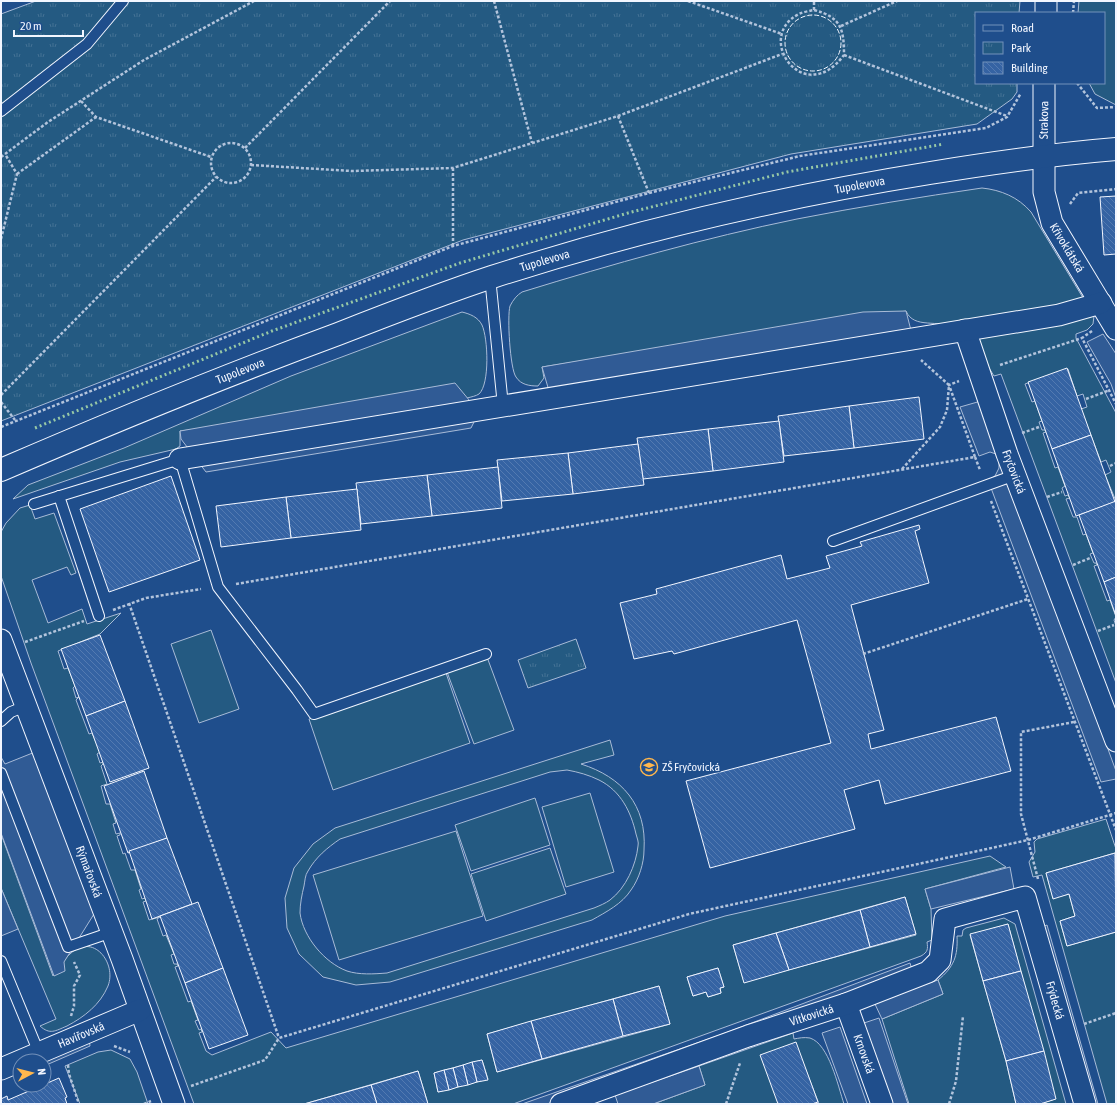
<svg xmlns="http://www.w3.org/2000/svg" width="1117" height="1105" viewBox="0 0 1117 1105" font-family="'Asap Condensed',sans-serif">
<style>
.green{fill:#245a82;stroke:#a8bbd7;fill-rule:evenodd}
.park{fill:url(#park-tufts);stroke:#a8bbd7}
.parking{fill:#305b95;stroke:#a8bbd7}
.building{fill:url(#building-back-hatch);stroke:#f2f6ff}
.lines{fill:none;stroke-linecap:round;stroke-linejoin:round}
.lane-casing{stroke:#f2f6ff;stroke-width:12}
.street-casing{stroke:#f2f6ff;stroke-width:23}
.secondary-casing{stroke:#f2f6ff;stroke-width:24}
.path{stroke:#b3c4dc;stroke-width:2.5;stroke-dasharray:3 2;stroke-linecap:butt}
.lane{stroke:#1f4e8c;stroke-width:10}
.street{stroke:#1f4e8c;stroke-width:21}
.secondary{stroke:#1f4e8c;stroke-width:22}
.hedge{stroke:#97c8a6;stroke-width:3;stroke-dasharray:2 3;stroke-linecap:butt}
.fence{stroke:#f2f6ff;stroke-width:1;stroke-dasharray:5 2;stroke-linecap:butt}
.labels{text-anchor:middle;stroke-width:3;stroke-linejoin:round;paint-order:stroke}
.street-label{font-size:12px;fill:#f2f6ff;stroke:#1f4e8c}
.poi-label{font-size:12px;fill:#f2f6ff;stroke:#1f4e8c;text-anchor:start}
</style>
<defs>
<pattern id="park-tufts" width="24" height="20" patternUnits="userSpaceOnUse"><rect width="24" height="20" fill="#245a82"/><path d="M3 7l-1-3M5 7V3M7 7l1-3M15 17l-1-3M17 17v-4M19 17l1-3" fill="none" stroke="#447295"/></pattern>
<pattern id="building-back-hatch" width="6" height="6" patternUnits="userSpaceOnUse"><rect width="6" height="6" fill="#3563a3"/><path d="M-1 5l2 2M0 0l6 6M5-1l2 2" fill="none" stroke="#537ab1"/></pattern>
</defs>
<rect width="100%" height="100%" fill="#1f4e8c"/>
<g class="green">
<path d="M 1079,1 L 1116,1 L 1116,105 L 1095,94 L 1089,83 L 1104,83 L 1104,13 L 1078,13 Z"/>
<path d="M 982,188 C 1001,190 1018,197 1031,212 L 1094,316 L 1093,324 L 1087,330 L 1076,334 L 1076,338 L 1116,413 L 1116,501 L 1105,475 L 1111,472 L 1106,460 L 1101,462 L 1081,409 L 1087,407 L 1083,394 L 1077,396 L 1068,369 L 1025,384 L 1032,402 L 1035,401 L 1042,421 L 1039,422 L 1042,430 L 1045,430 L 1046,432 L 1043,433 L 1055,468 L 1058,467 L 1065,486 L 1062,488 L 1065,496 L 1068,495 L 1070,498 L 1066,499 L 1073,517 L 1077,517 L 1083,535 L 1086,534 L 1093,553 L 1090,554 L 1094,563 L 1096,563 L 1097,565 L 1094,566 L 1107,601 L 1110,600 L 1116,617 L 1114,620 L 1116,626 L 1116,683 L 1001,374 L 994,376 C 984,359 970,341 954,329 C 939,318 914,330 906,311 L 542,367 L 544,378 L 538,386 C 530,386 521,385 516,377 C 510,369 507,316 510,306 C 513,300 517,295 522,292 C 613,264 704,238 797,219 C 858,207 920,197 982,188 Z"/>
<path d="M 462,312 C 470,314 478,317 482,325 C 488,338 490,384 479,394 C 476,396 471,397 467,398 L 180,431 L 180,446 L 176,449 L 120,462 L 13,499 L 28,485 L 124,448 L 291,376 Z"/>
<path d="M 30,505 L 35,519 L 54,513 L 76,573 L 71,575 L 67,567 L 32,580 L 48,623 L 82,609 L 87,624 L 121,613 L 100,634 L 58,651 L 64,669 L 68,668 L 75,686 L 73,688 L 76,698 L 79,697 L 76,700 L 89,734 L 92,733 L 100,752 L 97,754 L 100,763 L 103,762 L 103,764 L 101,766 L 107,784 L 101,786 L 106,804 L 110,804 L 116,823 L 113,824 L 116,834 L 120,833 L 120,835 L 117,836 L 123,854 L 125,853 L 131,870 L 135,870 L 141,889 L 139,890 L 142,899 L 145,898 L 146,901 L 143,902 L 149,920 L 160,917 L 157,919 L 163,936 L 166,935 L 174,954 L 171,955 L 174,964 L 177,964 L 178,966 L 175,967 L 188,1002 L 191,1001 L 198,1020 L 195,1021 L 199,1030 L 201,1029 L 202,1032 L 199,1033 L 206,1051 L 212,1055 L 271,1032 L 286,1048 L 725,916 L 990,856 L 1006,867 L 925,889 L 931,909 L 932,940 L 927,942 C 928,949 928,952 921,956 L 513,1104 L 428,1104 L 418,1071 L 304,1104 L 194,1104 L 31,663 L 1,576 L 1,532 L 6,523 L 20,508 ZM 905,897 L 916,935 L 744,982 L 733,945 ZM 718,968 L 724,987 L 720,988 L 721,993 L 708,997 L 706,992 L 693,996 L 687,977 ZM 659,986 L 670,1024 L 497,1072 L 487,1034 ZM 482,1060 L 488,1079 L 438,1092 L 434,1073 Z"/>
<path d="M 211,630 L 239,709 L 199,723 L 171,644 Z"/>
<path d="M 487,657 L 514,730 L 474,744 L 447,672 Z"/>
<path d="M 446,673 L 470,743 L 333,790 L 309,719 Z"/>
<path d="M 610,740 L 614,755 L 581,764 C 622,777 647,805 644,850 C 644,863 639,879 631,890 C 622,904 606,912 592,920 L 390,982 L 356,985 L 323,977 L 299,954 L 287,928 L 285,898 L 294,868 L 313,844 L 335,828 ZM 567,770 C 578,772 589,775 599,780 C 621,791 631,812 636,834 C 637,838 639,842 638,846 C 636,865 626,888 610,900 C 606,903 599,906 594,908 L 387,973 C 374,974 359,975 347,971 C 325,963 303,937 300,913 C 300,904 302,894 304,886 C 305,881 305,875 308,871 C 316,857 327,848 340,839 L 550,772 Z"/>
<path d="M 590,793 L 614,872 L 566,887 L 542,807 Z"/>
<path d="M 535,798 L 550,845 L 471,871 L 455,825 Z"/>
<path d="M 1106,819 L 1116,849 L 1116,856 L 1115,853 L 1046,873 L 1053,898 L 1069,894 L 1075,916 L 1060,921 L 1067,946 L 1116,932 L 1116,1104 L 1107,1104 L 1042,875 L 1033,877 L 1029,862 L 1035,852 L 1034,842 L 1037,839 Z"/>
<path d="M 456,831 L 483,916 L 339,960 L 313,875 Z"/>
<path d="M 1,834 L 53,976 C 59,969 64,959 70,954 C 93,932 117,963 108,986 C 100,1005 84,1017 67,1026 C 55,1031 50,1035 40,1026 L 56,1019 L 1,888 Z"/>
<path d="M 550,848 L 566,894 L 486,921 L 471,874 Z"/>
<path d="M 1004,918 L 1015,924 L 1066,1104 L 1040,1104 L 1055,1099 L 1008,924 L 970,935 L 1006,1061 L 1016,1104 L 909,1104 L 882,1019 L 943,994 L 938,980 C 954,967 958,956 957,936 L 962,936 L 963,930 L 966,928 Z"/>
<path d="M 793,1033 L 794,1039 C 799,1038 804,1037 810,1038 C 829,1044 838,1086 844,1104 L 819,1104 L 795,1042 L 778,1104 L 653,1104 L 705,1085 L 699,1066 Z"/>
<path d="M 111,1050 L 130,1059 L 137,1072 L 148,1104 L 80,1104 L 65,1066 L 98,1052 Z"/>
</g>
<g class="park">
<path d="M 36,1 L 1020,1 L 1019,13 L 976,13 L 976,83 L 1017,83 L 1017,92 L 1012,99 L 977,124 L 791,154 L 463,240 L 1,421 L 1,14 Z"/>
<path d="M 576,639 L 586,668 L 528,688 L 518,660 Z"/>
</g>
<g class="parking">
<path d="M 906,311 L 915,346 L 554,408 L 542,367 L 863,312 Z"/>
<path d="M 1103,334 L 1116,354 L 1116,398 L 1111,384 L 1087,342 Z"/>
<path d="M 455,383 L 479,412 L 471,428 L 206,472 L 181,439 L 180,431 Z"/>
<path d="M 981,401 L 1116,771 L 1116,779 L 1101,782 L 988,480 L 995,476 L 999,468 L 999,459 L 996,454 L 990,452 L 979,456 L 960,407 Z"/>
<path d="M 35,752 L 94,914 L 64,962 L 65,971 L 54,976 L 1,833 L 1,757 L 5,764 Z"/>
<path d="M 1010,867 L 1014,889 L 931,909 L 925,889 Z"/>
<path d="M 1,888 L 18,929 L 1,936 Z"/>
<path d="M 1047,925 L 1098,1104 L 1087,1104 L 1039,928 Z"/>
<path d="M 910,963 L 913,973 L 547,1104 L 522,1104 L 720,1035 Z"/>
<path d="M 938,980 L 943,994 L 882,1019 L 874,1002 Z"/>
<path d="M 879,1018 L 908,1104 L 893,1104 L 864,1023 Z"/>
<path d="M 840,1027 L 867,1104 L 848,1104 L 822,1033 Z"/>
<path d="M 89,1038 L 90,1046 L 44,1066 L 44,1061 Z"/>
<path d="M 699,1066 L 705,1085 L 653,1104 L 618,1104 L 615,1095 Z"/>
</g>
<g class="building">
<path d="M 1116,196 L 1116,254 L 1104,255 L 1100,197 Z"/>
<path d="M 1067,368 L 1091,435 L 1052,449 L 1028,382 Z"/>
<path d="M 919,397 L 924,439 L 854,448 L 849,406 Z"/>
<path d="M 849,406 L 854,448 L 784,456 L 778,416 Z"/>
<path d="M 779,421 L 784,462 L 713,471 L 708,429 Z"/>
<path d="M 708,429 L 713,471 L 643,479 L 637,438 Z"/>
<path d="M 1091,435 L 1115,502 L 1076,516 L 1052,449 Z"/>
<path d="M 638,444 L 644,485 L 573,494 L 568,453 Z"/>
<path d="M 568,453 L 573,494 L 502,501 L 497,460 Z"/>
<path d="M 498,467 L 502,508 L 432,516 L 427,475 Z"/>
<path d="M 427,475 L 432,516 L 361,524 L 356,483 Z"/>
<path d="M 171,476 L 200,560 L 109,592 L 80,509 Z"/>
<path d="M 357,489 L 361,530 L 291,538 L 286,497 Z"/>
<path d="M 286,497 L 291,538 L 221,547 L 216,506 Z"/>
<path d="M 1116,501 L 1116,577 L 1104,582 L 1079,515 Z"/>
<path d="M 919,525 L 920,529 L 915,531 L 929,583 L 851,605 L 884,730 L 868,734 L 871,749 L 996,717 L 1011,771 L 885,804 L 879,780 L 844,790 L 855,829 L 710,868 L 686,781 L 831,743 L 797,620 L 674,654 L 672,651 L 634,659 L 620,603 L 657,594 L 656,589 L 781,555 L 787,579 L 830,568 L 826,556 L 862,546 L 860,542 Z"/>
<path d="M 1116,577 L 1116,616 L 1104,582 Z"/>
<path d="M 100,635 L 125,701 L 86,716 L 61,649 Z"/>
<path d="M 125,701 L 149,768 L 110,782 L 86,716 Z"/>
<path d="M 144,771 L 167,838 L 128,853 L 104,786 Z"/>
<path d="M 167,838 L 192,904 L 152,919 L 129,851 Z"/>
<path d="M 1115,853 L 1116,932 L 1067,946 L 1060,921 L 1075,916 L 1069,894 L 1053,899 L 1046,873 Z"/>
<path d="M 905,897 L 916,934 L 870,947 L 860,910 Z"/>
<path d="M 198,902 L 223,968 L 185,983 L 160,916 Z"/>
<path d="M 860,910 L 870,947 L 789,970 L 776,933 Z"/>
<path d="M 1008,924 L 1021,971 L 983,981 L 970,934 Z"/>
<path d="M 776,933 L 789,970 L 744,983 L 733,945 Z"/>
<path d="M 223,968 L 248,1035 L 209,1049 L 185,983 Z"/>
<path d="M 718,968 L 724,987 L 720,988 L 721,993 L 708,997 L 706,992 L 693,996 L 687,977 Z"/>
<path d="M 1021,971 L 1044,1051 L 1006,1061 L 983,981 Z"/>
<path d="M 659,986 L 670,1024 L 623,1036 L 613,999 Z"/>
<path d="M 613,999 L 623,1036 L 542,1059 L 531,1021 Z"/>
<path d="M 531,1021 L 542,1059 L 497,1072 L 487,1034 Z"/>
<path d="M 796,1042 L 818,1102 L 812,1104 L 778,1104 L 760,1055 Z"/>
<path d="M 1044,1051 L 1056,1099 L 1040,1104 L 1016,1104 L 1006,1061 Z"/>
<path d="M 482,1060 L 488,1080 L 477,1082 L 472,1062 Z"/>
<path d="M 472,1062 L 477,1082 L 468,1085 L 463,1065 Z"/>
<path d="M 463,1065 L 468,1085 L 458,1087 L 453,1068 Z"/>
<path d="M 453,1068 L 458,1087 L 449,1090 L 444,1070 Z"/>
<path d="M 444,1070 L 449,1090 L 438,1092 L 434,1073 Z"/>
<path d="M 418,1071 L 428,1104 L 377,1104 L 371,1085 Z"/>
<path d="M 59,1078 L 67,1097 L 65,1098 L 67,1104 L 1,1104 L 1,1099 L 7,1096 L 8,1100 Z"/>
<path d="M 371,1085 L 377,1104 L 304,1104 Z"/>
</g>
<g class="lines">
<g class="lane-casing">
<g id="lane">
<path d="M 1,111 L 87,44 L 123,1"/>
<path d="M 490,277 L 503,406"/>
<path d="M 59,496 L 99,616"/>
<path d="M 34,504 L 180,459 L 218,587 L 297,690 L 314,714 L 486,654"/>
<path d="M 833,541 L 1015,475"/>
<path d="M 1,721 L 11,712 L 26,706"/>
<path d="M 1,773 L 68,947 L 112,932"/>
<path d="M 1,961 L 39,1053"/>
</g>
</g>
<g class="street-casing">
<g id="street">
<path d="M 1046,13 L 1046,1"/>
<path id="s1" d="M 1044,83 L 1044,192 L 1052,223 L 1116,329"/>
<path id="s2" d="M 965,330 L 1007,454 L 1116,741"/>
<path d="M 180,459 L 1059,315 L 1101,303"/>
<path id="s3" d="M 1,640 L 122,959 L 174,1104"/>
<path id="s4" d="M 846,1004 L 882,1104"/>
<path id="s5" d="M 1,1069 L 140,1010"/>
<path id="s6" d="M 561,1104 L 748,1036 L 846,1004 L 928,972 L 940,960 L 945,919 L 1025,897 L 1085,1104"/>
</g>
</g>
<g class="secondary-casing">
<g id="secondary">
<path id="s7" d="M 1,470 C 112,422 224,376 338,334 C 389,314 440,294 492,277 C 635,231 781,197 930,173 C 992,163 1054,154 1116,149"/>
</g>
</g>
<g class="path">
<path d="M 494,1 L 532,143"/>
<path d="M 688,1 L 782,34"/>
<path d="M 814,10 C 841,17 844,29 844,55 C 804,109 753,37 799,14 C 803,12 809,11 814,10 Z"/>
<path d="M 814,10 L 814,1"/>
<path d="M 1073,13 L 1074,1"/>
<path d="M 841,26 L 897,1"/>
<path d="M 844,55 L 1007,116"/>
<path d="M 1077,83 L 1097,108 L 1116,107"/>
<path d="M 81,101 L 96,117 L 211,157"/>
<path d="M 618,116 L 649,193"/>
<circle cx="231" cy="163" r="20"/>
<path d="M 245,148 L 390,1"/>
<path d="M 1,157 L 48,122 L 144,60 L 254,1"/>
<path d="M 251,165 L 352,171 L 453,168 L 618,116 L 782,54"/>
<path d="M 17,174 L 96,117"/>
<path d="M 1070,204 L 1078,193 L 1116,189"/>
<path d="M 1,239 L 17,174 L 5,154"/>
<path d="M 453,246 L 453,168"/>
<path d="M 1092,331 L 1082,338 L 1116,404"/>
<path d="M 1000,365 L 1082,338"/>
<path d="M 1,395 L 216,177"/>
<path d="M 1086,399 L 1110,390"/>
<path d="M 1,402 L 15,420"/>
<path d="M 1,427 L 453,246 L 649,193 L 800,156 L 986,128 L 1007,117 L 1021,93"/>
<path d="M 1022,433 L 1039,427"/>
<path d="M 975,457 L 980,470"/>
<path d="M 1110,466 L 1116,463"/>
<path d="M 902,469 L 940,427 L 947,410 L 949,385 L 921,360"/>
<path d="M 1047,497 L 1062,492"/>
<path d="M 991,501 L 1116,830"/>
<path d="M 1073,565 L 1090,558"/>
<path d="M 236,584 L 975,457 L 949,385 L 959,381"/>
<path d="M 129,603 L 279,1038"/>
<path d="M 113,610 L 146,598 L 201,589"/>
<path d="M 1098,631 L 1114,625"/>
<path d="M 25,642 L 84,621"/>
<path d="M 863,654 L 1028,599"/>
<path d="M 1038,879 L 1021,814 L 1021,732 L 1074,722"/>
<path d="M 71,1016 L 74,1006 L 74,986 L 80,975 L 74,962"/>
<path d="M 1084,1024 L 1116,1013"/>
<path d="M 114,1046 L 130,1052"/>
<path d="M 68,1065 L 69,1074 L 79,1104"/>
<path d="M 191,1086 L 265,1060 L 279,1038 L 689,914 L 1028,840 L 1116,813"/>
<path d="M 144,1104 L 151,1101"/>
<path d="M 726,1104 L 740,1063"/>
<path d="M 949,1104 L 956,1081 L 963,1016"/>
</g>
<use href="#lane" class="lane"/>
<use href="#street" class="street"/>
<use href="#secondary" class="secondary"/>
<path class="hedge" d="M 35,428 L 272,331 L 460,263 L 628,213 L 787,172 L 944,144"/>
<circle class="fence" cx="813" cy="43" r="28"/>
</g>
<defs>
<g id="school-ring" transform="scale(0.9)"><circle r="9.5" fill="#1f4e8c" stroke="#ffb74d" stroke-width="1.5"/><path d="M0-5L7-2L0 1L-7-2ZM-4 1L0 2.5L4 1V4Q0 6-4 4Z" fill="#ffb74d"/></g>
</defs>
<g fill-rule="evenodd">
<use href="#school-ring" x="649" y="767"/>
</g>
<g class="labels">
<g class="street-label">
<text transform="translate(1044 120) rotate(-89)" y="4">Strakova</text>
<text dy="4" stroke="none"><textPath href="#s7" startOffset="907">Tupolevova</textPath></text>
<text dy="4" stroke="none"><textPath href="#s1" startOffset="170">Křivoklátská</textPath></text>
<text dy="4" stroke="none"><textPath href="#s7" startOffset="583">Tupolevova</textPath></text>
<text dy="4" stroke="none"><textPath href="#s7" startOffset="259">Tupolevova</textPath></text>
<text dy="4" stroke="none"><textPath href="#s2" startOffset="150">Fryčovická</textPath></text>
<text dy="4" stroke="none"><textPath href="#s3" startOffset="248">Rýmařovská</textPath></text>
<text dy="4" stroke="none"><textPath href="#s6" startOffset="639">Frýdecká</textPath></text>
<text dy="4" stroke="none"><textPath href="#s6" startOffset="266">Vítkovická</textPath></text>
<text dy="4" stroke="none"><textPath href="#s5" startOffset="87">Havířovská</textPath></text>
<text dy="4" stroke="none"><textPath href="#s4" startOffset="53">Krnovská</textPath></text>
</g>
<g class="poi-label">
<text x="662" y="771">ZŠ Fryčovická</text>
</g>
</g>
<rect width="1117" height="1105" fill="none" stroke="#f2f6ff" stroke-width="4"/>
<rect x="975" y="12" width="130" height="72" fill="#1f4e8c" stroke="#7391ba"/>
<rect x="983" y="25" width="20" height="6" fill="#1f4e8c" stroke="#7391ba"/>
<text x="1011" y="32" font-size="12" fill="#f2f6ff">Road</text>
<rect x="983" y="42" width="20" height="12" fill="url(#park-tufts)" stroke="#7391ba"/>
<text x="1011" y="52" font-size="12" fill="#f2f6ff">Park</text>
<rect x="983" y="62" width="20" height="12" fill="url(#building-back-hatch)" stroke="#7391ba"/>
<text x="1011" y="72" font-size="12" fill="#f2f6ff">Building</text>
<g transform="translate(32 1073) rotate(83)"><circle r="19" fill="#1f4e8c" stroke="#7391ba"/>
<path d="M0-3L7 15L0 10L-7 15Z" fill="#ffb74d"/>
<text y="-6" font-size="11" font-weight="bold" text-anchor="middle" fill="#f2f6ff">N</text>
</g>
<path d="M14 30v6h69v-6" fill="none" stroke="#f2f6ff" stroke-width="2"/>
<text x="20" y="30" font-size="12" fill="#f2f6ff" stroke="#1f4e8c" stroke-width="3" paint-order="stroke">20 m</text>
</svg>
